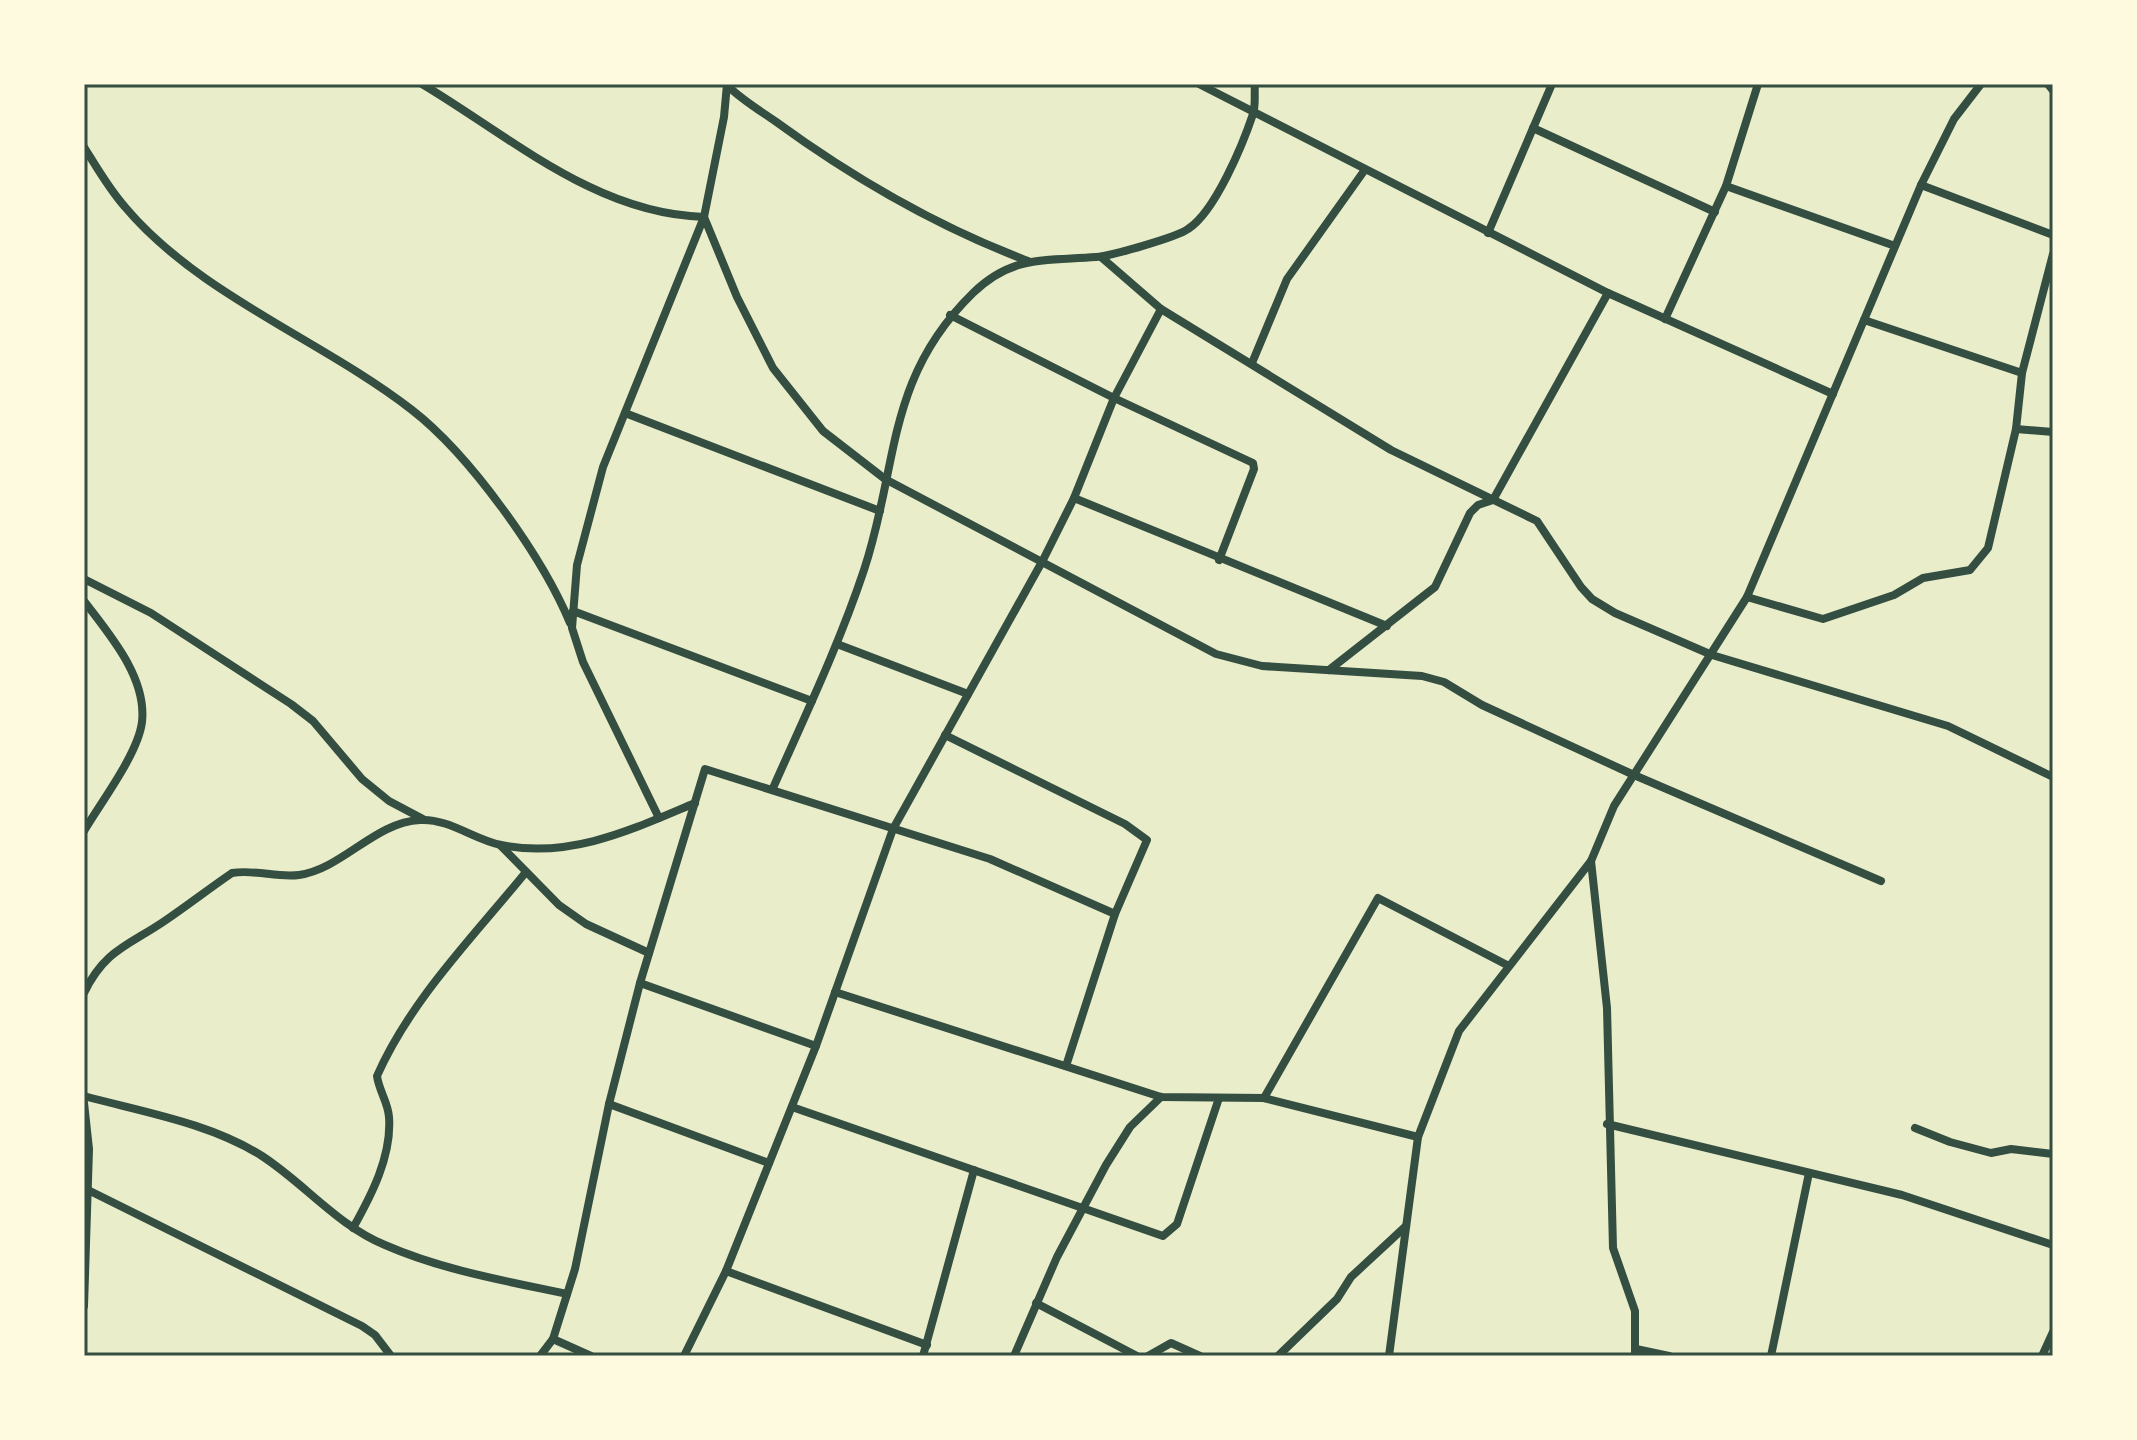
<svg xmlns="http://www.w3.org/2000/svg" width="2137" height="1440" viewBox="0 0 2137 1440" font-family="'Open Sans',sans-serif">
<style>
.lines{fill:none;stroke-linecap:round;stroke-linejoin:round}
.minor{stroke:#344e41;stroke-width:8}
.tertiary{stroke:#344e41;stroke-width:10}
.neatline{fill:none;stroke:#344e41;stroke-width:3}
</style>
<rect width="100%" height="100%" fill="#e9edc9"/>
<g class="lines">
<g class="minor">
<path d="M 422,84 C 511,137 596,214 704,217 L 737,297 L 773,368 L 823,431 L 885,479 L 1216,654 L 1262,666 L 1422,676 L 1444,682 L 1482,705 L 1634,775 L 1881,881"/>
<path d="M 726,84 C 739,98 759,110 775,121 C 853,178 938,227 1028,261"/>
<path d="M 1199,84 L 1608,293 L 1833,394"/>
<path d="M 1533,128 L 1715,212"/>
<path d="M 84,147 C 97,168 109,189 125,207 C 199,295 322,340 412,410 C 470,455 542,556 570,623"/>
<path d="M 1921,185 L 2053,235"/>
<path d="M 1726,186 L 1895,246"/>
<path d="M 1488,233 L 1552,84"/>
<path d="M 1101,257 L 1161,309 L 1391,450 L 1537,521 L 1581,587 L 1592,599 L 1615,613 L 1712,655 L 1948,726 L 2053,777"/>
<path d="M 950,315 L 1114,398 L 1253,463 L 1254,469 L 1219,560"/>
<path d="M 1665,319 L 1726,186 L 1758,84"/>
<path d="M 1864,320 L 2022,373"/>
<path d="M 1252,363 L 1287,279 L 1364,171"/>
<path d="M 625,413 L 880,511"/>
<path d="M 2016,429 L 2053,432"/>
<path d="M 1074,498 L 1387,626"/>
<path d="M 84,579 L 151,613 L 291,704 L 313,721 L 362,779 L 389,801 L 423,819"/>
<path d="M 1747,597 L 1823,619 L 1894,595 L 1923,578 L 1970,570 L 1988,548 L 2016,429 L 2022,373 L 2053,254"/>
<path d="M 84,601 C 109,634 147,677 142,722 C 138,754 101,802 84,831"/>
<path d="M 573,611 L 812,701"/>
<path d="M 837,644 L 968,694"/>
<path d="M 1329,670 L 1435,587 L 1470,513 L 1478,505 L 1493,500 L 1608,293"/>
<path d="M 945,735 L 1125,824 L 1147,840 L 1115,914 L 1066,1066"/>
<path d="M 773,788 C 805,716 839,645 864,570 C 899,465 885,379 973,293 C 1012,255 1045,261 1096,257 C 1111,256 1177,237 1188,229 C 1215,212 1243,144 1253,114 C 1256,105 1254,94 1255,84"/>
<path d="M 659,818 L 583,662 L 572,628 L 577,565 L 603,467 L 704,217 L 724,117 L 727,84"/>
<path d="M 500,845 L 559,905 L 586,924 L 649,953"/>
<path d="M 640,983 L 816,1046"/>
<path d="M 835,992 L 1161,1097 L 1264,1098 L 1418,1137"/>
<path d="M 84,993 C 105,949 130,945 166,920 C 188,905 210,888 232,873 C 255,869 277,878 299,875 C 342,869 375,822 420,820 C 448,818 475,840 501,845 C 571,859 633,829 695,803"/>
<path d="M 84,1096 C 143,1112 210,1123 262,1156 C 305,1184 337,1225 385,1245 C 442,1270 506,1281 567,1294"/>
<path d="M 1264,1098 L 1378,898 L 1507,965"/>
<path d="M 84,1103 L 89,1149 L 84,1306"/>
<path d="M 609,1104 L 769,1163"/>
<path d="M 792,1107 L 1163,1236 L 1177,1224 L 1219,1098"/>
<path d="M 1607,1124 L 1902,1195 L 2053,1245"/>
<path d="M 1915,1128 L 1950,1142 L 1991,1153 L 2011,1149 L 2053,1154"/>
<path d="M 88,1190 L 362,1326 L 375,1335 L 391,1356"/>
<path d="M 353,1228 C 371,1196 392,1156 389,1117 C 388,1102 379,1091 377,1076 C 411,999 474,936 526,872"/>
<path d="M 726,1271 L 927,1345"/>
<path d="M 1036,1303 L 1137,1356"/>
<path d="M 553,1339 L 591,1356"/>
<path d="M 1636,1349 L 1669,1356"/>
<path d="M 540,1356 L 553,1339 L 575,1269 L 609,1104 L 640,983 L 705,769 L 990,859 L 1115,914"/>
<path d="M 684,1356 L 726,1271 L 816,1046 L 893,829 L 1043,560 L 1074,498 L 1114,398 L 1161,309"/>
<path d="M 923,1356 L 974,1170"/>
<path d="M 1014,1356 L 1057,1257 L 1106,1165 L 1130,1127 L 1161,1097"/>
<path d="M 1148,1356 L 1171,1343 L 1200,1356"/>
<path d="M 1278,1356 L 1337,1299 L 1351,1277 L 1406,1226"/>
<path d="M 1389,1356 L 1418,1137 L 1459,1031 L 1591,861"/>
<path d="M 1635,1356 L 1635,1311 L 1613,1248 L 1607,1008 L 1591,861 L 1614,806 L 1747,597 L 1921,185 L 1954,119 L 1981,84"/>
<path d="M 1771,1356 L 1809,1173"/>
<path d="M 2042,1356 L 2053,1332"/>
</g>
<path class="tertiary" d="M 2049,84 L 2053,89"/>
</g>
<rect width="2137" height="1440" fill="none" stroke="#fefae0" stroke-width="172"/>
<rect x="86" y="86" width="1965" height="1268" class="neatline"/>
</svg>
